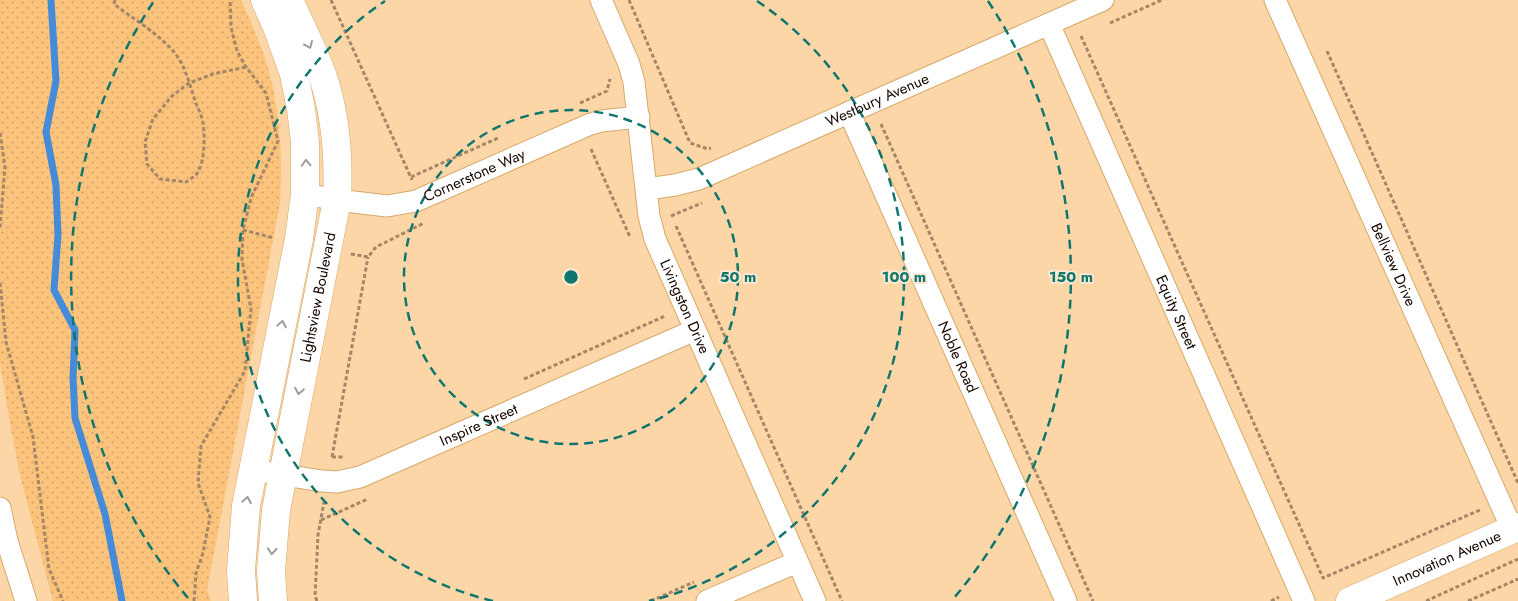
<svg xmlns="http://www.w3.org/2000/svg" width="1518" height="601" viewBox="0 0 1518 601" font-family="Jost,sans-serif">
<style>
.park{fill:url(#park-dots)}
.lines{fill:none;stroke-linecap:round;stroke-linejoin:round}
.stream{stroke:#448bd9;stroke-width:7}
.street-casing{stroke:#d7a86c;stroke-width:23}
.secondary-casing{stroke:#d7a86c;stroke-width:29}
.path{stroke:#a58767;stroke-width:3;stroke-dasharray:4 2.5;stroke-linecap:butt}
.street{stroke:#fff;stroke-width:21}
.secondary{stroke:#fff;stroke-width:28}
.oneway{stroke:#a29c99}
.ring{fill:none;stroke:#0f766e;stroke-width:2.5;stroke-dasharray:9 6}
.labels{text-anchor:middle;stroke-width:4;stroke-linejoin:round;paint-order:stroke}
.street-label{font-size:15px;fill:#170700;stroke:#fae7cf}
.centre{fill:#0f766e;stroke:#fae7cf;stroke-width:2.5}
.ring-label{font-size:15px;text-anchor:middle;font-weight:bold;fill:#0f766e;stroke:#fae7cf;stroke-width:4;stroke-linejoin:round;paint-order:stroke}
</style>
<defs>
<pattern id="park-dots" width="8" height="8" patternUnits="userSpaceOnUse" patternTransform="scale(1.25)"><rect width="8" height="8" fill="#fbc37b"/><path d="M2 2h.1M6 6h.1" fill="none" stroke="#d6a669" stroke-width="1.8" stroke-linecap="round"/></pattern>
</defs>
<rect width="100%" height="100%" fill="#fcd6a6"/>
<path class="park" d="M 0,0 L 241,0 C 250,19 258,38 265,58 C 280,105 283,154 280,203 L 207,590 L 211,601 L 53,601 L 20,476 L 10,423 L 0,363 Z"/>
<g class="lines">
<path class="stream" d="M 51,0 L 56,81 L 46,132 L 56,185 L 58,235 L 54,290 L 75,330 L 73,378 L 75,418 L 105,514 L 122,601"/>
<g class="street-casing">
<g id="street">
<path id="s1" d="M 601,0 L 629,64 L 634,82 L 649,216 L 655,239 L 815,601"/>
<path id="s2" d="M 1275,0 L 1512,529"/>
<path id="s3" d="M 1049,24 L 1304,601"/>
<path id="s4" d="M 849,112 L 1066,601"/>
<path id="s5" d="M 647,189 L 675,185 L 699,179 L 1103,0"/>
<path id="s6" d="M 305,194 L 337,200 L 387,206 L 416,201 L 588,125 L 601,121 L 639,117"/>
<path id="s7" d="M 253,470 L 322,481 L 337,482 L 360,477 L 695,330"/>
<path d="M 0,508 L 7,541 L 26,601"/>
<path d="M 707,601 L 797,562"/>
</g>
</g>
<g class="secondary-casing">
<g id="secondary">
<path d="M 243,601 L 241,570 L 246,506 L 299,239 L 305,194 L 305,142 L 301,109 L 294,74 L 277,27 L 265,0"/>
<path id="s8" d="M 273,601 L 271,571 L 276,510 L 337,200 C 339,158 336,114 322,74 C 313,49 300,25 289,0"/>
<path id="s9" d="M 1350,601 L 1518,527"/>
</g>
</g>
<g class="path">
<path d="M 115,0 L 114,4 C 132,18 159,34 174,52 C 185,65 190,85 195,101 C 198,108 202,116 203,123 C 205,137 205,159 198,172 C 196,176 190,179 186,182 L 160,179 L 147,164 L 145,142 L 153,119 L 172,96 L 189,83 L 213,74 L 246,67"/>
<path d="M 331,0 L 412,180"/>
<path d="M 629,0 L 690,143 L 708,149 L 711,148"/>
<path d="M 1110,23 L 1162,0"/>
<path d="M 1081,36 L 1323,578 L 1480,510"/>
<path d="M 1327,51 L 1518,483"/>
<path d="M 580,103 L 607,91 L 610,79"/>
<path d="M 881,124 L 1093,601"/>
<path d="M 0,133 L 5,167 L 0,228"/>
<path d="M 591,149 L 630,237"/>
<path d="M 411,177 L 498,138"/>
<path d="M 671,216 L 702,203"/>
<path d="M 676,226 L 842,601"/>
<path d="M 243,230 L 274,238"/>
<path d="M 351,254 L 368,257 L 376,247 L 424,223"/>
<path d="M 0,283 L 6,342 L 33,437 L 49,569 L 63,601"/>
<path d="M 524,379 L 665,316"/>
<path d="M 332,457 L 344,457"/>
<path d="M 332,457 L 368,257"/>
<path d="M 321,520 L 368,499"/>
<path d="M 194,601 L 196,573 L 203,553 L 210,517 L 198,483 L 201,446 L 245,371 L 251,309 L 242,259 L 243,230 L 251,198 L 278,141 L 266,93 L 246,67 L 237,51 L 231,27 L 230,0"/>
<path d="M 317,601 L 315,596 L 318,535 L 324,502"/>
<path d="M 651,601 L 694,582"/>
<path d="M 1271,601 L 1279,597"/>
<path d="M 1426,601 L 1518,559"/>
<path d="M 1468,601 L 1518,579"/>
</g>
<use href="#street" class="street"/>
<use href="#secondary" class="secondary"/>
</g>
<defs><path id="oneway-chevron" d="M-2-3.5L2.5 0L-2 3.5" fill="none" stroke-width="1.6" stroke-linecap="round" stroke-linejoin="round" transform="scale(1.25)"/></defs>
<g class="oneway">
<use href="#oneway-chevron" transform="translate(309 45) rotate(66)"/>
<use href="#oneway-chevron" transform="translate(306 163) rotate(-93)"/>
<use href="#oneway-chevron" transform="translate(282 324) rotate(-79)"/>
<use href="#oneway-chevron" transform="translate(299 391) rotate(101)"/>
<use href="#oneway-chevron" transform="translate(247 500) rotate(-80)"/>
<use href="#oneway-chevron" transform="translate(272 551) rotate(93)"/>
</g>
<g class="ring">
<circle cx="571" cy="277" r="167"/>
<path d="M493 601A333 333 0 0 1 385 1M757 1A333 333 0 0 1 649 601"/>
<path d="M188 598A500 500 0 0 1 154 1M988 1A500 500 0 0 1 954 598"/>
</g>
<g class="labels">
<g class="street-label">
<text dy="5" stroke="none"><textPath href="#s5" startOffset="248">Westbury Avenue</textPath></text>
<text dy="5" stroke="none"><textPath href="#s6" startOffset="176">Cornerstone Way</textPath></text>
<text dy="5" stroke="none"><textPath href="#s2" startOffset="290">Bellview Drive</textPath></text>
<text dy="5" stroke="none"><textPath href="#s8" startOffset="308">Lightsview Boulevard</textPath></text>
<text dy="5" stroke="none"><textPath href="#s1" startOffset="321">Livingston Drive</textPath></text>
<text dy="5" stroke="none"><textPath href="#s3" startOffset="315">Equity Street</textPath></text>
<text dy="5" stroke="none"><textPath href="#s4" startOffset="268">Noble Road</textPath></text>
<text dy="5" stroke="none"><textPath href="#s7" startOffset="238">Inspire Street</textPath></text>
<text dy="5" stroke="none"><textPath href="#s9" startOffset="106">Innovation Avenue</textPath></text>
</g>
</g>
<circle cx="571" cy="277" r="8" class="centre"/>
<g class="ring-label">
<text x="738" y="282">50 m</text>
<text x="904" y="282">100 m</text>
<text x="1071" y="282">150 m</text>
</g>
</svg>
